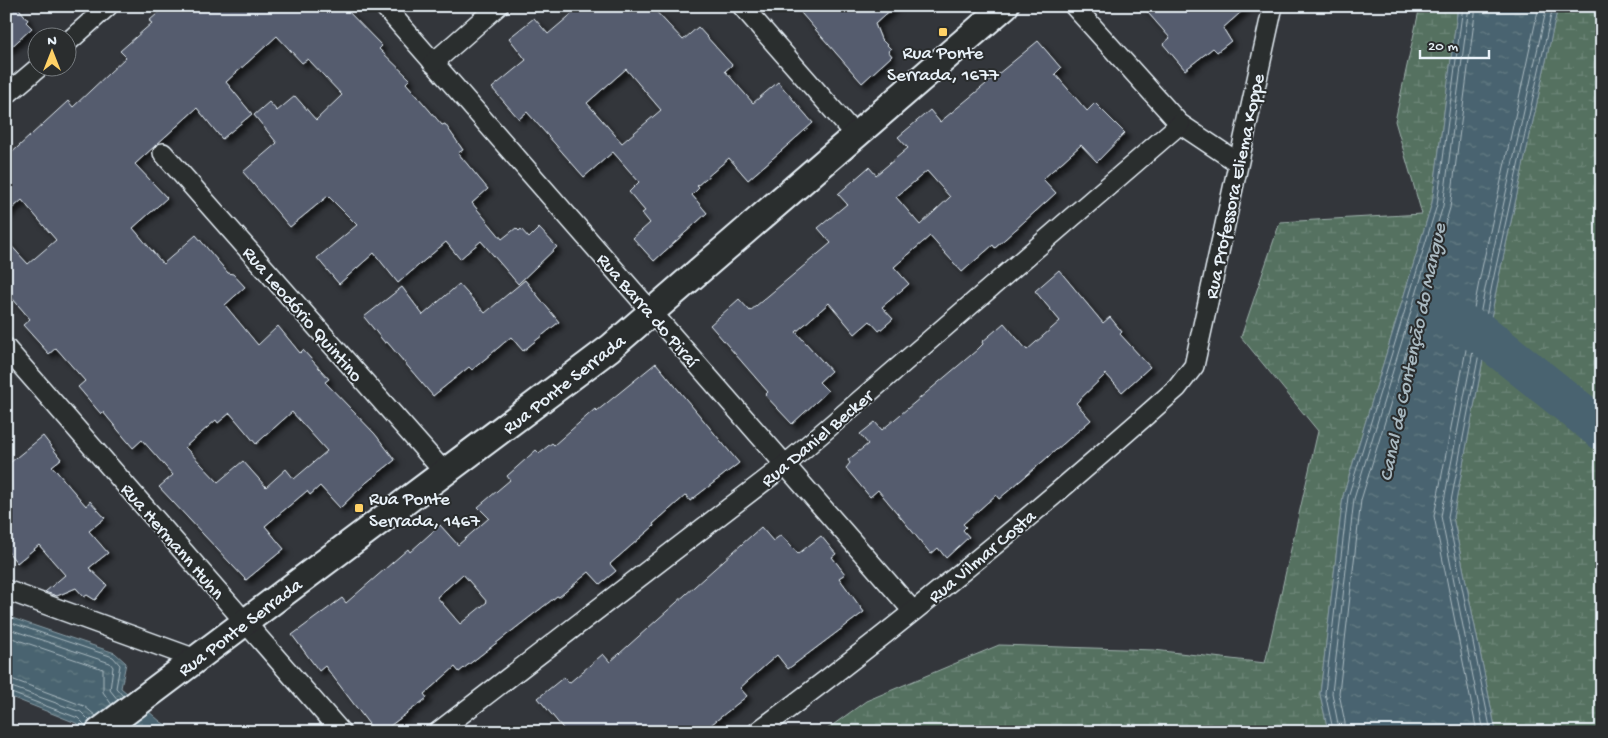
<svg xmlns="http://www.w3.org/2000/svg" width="1608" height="738" viewBox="0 0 1608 738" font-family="'Gochi Hand',sans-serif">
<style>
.wetland{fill:url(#wetland-marsh);stroke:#9eb1ac}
.water{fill:url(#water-ripples);stroke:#899ca6}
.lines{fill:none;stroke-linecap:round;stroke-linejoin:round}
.shore{stroke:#a9b9c1;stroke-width:1}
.river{stroke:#4a646f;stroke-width:41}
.building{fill:#555c6e;stroke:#e8f1f8;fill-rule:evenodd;filter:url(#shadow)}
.street-casing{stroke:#e8f1f8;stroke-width:22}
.secondary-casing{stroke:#e8f1f8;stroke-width:30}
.street{stroke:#2a2d2e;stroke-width:19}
.secondary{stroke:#2a2d2e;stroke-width:26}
.poi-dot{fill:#ffd166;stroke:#2a2d2e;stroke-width:2}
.labels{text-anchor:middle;stroke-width:4;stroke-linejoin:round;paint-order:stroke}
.poi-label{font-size:19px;fill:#e8f1f8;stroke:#2a2d2e}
.street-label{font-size:19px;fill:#e8f1f8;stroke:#2a2d2e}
.water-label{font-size:20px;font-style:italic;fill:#a9b9c1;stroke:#2a2d2e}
</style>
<defs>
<pattern id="wetland-marsh" width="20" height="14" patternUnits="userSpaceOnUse" patternTransform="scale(1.25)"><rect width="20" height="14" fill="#557160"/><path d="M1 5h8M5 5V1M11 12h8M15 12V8" fill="none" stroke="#6d8678"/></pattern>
<pattern id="water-ripples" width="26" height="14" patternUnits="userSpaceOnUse" patternTransform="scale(1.25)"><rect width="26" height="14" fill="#4a646f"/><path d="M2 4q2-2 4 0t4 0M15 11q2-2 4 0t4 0" fill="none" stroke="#647b84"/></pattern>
<filter id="shadow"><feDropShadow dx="4.5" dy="4.5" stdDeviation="2.5" flood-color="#0009"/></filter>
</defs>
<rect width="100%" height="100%" fill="#33363b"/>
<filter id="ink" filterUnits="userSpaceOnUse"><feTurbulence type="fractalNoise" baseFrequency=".02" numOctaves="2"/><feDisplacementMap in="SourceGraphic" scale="10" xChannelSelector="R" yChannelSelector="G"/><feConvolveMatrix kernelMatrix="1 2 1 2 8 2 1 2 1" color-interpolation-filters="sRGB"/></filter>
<g filter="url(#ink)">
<g class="wetland">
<path d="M 1420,6 L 1458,6 L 1432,203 L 1343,496 L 1320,694 L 1327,726 L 1324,732 L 823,732 L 866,701 L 999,645 L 1154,650 L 1265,663 L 1318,431 L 1241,337 L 1280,222 L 1422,214 L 1395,121 Z"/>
<path d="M 1558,6 L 1602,6 L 1602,732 L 1496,732 L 1453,517 L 1497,286 Z"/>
</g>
<g class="water">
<path d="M 1458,6 L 1558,6 L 1497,286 L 1453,517 L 1496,732 L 1324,732 L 1327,726 L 1320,694 L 1343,496 L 1432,203 Z"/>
<path d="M 6,616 L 115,653 L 126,663 L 121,688 L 161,722 L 178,732 L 85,732 L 76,723 L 6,695 Z"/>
</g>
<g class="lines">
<g class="shore">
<path d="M 6,621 L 113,657 L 120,665 L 116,688 L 123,696"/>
<path d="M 6,628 L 110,663 L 113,667 L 110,690 L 118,700"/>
<path d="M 6,636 L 103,669 L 103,692 L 112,705"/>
<path d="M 6,677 L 84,706 L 96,716"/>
<path d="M 6,685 L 81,712 L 90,721"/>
<path d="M 6,691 L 78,718 L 86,726"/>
<path d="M 1329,732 L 1332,725 L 1325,693 L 1348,497 L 1437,205 L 1463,6"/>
<path d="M 1337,732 L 1338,724 L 1332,693 L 1354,499 L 1443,206 L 1469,6"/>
<path d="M 1345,732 L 1345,723 L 1339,693 L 1361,500 L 1450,208 L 1476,6"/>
<path d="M 1477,732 L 1434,516 L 1479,282 L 1539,6"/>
<path d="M 1484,732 L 1441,516 L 1486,284 L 1547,6"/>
<path d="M 1491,732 L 1448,517 L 1492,285 L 1553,6"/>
</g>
<path class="river" d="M 1438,312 L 1483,335 L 1602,430"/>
</g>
<g class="building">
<path d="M 6,6 L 17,6 L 28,20 L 26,22 L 32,28 L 6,52 Z"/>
<path d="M 166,6 L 343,6 L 382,46 L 379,49 L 410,79 L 406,83 L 442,125 L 445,124 L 463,150 L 458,153 L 488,189 L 472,203 L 502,239 L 516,228 L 519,231 L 521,229 L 529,238 L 539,228 L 557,247 L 518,284 L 481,241 L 460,259 L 446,242 L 398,283 L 374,253 L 339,284 L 317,258 L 357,225 L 328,196 L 290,227 L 243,172 L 277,143 L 254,115 L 269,102 L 277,111 L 295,96 L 316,120 L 342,95 L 308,59 L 302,63 L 277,36 L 226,82 L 252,114 L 222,139 L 197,108 L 135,164 L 167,198 L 133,228 L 163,264 L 196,235 L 228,273 L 233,274 L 245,287 L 225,305 L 258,345 L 278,326 L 300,353 L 303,350 L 329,379 L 325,382 L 375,434 L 395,460 L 367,482 L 340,508 L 320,486 L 310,495 L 307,491 L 265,526 L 284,549 L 246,580 L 159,487 L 173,475 L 142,440 L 133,448 L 103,412 L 101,414 L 78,387 L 85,381 L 56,348 L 49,354 L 23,325 L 30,319 L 6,291 L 6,240 L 28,264 L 56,240 L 22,200 L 6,214 L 6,158 L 68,101 L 73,107 L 126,57 L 120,51 L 152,23 L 149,21 ZM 292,412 L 327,451 L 294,479 L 286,469 L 266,487 L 243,461 L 218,482 L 185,447 L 216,420 L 218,423 L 230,413 L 256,444 Z"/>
<path d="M 581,6 L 651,6 L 683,40 L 698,27 L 732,65 L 725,71 L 753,103 L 778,82 L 813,123 L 748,180 L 729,158 L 697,186 L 699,188 L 692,195 L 707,213 L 654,261 L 633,238 L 650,223 L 642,213 L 645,211 L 629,192 L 639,182 L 613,152 L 584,177 L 527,112 L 519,119 L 492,88 L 526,60 L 509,38 L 534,18 L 548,34 ZM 626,69 L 661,110 L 622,143 L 587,103 Z"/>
<path d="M 795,6 L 895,6 L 875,24 L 881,39 L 891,49 L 888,51 L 892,56 L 862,83 Z"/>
<path d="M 1142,6 L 1248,6 L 1223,28 L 1231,41 L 1217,52 L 1213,48 L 1185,70 L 1163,44 L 1170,38 Z"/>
<path d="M 1038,41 L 1061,68 L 1055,74 L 1087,111 L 1095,103 L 1125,133 L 1097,162 L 1081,145 L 1043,179 L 1056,193 L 995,248 L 993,245 L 962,272 L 928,234 L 930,236 L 894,267 L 909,284 L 882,307 L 893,319 L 879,331 L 870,321 L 855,334 L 829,303 L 796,332 L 831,371 L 819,382 L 828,391 L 792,424 L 765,395 L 768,392 L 710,325 L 739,299 L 750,311 L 831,243 L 818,228 L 847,204 L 838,194 L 869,167 L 876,175 L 908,148 L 898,137 L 930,110 L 940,122 ZM 927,171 L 950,197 L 920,225 L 896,197 Z"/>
<path d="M 1059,270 L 1103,323 L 1110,317 L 1122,332 L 1120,334 L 1150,367 L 1122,392 L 1106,374 L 1076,403 L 1091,420 L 999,499 L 996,495 L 963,524 L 966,527 L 963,530 L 969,537 L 946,558 L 938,548 L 931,554 L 878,490 L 870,497 L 846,468 L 850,463 L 848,460 L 868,444 L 860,434 L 875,422 L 882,430 L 977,350 L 983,344 L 982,342 L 1004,323 L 1027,350 L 1060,321 L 1035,291 Z"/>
<path d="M 525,280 L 559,322 L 523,351 L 511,337 L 472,370 L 469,367 L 433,396 L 387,342 L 385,343 L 364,317 L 402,287 L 423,315 L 459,284 L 485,313 Z"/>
<path d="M 656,363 L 739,463 L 690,501 L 686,495 L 653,524 L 654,526 L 610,564 L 616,571 L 600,584 L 589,572 L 559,597 L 557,596 L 459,672 L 455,667 L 424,694 L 427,698 L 382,732 L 375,732 L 325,666 L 319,671 L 292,635 L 342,598 L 346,603 L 408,549 L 410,552 L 440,525 L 458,545 L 489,518 L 478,507 L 510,480 L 507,476 L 536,450 L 539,453 L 552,443 L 554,445 L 595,409 L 597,411 ZM 463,574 L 487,602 L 460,624 L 437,597 Z"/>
<path d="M 43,436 L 61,459 L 52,466 L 86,506 L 90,501 L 105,518 L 89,531 L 108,553 L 89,568 L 107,585 L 95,600 L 87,595 L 84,597 L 76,588 L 57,596 L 45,592 L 65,575 L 39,545 L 17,563 L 6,549 L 6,466 Z"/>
<path d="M 761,527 L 773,541 L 781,535 L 798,554 L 821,536 L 836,554 L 832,557 L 845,574 L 839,578 L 864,612 L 788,669 L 777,655 L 740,688 L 747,696 L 702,732 L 566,732 L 538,698 L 564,677 L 569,683 L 603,654 L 610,662 Z"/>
</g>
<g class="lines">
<g class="street-casing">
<g id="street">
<path d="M 384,6 L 913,611"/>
<path d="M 742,6 L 855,135"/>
<path d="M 1074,6 L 1180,124 L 1237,162"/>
<path d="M 68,42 L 108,6"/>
<path d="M 433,63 L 498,6"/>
<path d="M 6,95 L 38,68"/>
<path d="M 163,153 L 445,473"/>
<path d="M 6,348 L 341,732"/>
<path d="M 6,590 L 196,659"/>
<path d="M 438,732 L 785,465 L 1180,124"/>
<path d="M 757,732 C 903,624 1042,508 1177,388 L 1194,366 L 1273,6"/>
</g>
</g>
<g class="secondary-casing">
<path id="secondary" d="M 99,732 L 610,348 L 1005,6"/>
</g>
<use href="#street" class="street"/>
<use href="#secondary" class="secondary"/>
</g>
</g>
<g class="poi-dot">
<rect x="938" y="27" width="10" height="10" rx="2.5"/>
<rect x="354" y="503" width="10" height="10" rx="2.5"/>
</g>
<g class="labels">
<g class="poi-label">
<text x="943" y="58">Rua Ponte<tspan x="943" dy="22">Serrada, 1677</tspan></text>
<text x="369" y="504" text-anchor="start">Rua Ponte<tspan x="369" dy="22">Serrada, 1467</tspan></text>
</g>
<g class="street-label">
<text transform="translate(1233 186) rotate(-78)" y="7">Rua Professora Eliema Koppe</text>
<text transform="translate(649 309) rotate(49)" y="7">Rua Barra do Piraí</text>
<text transform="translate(304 313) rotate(49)" y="7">Rua Leodório Quintino</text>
<text transform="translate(563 383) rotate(-38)" y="7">Rua Ponte Serrada</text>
<text transform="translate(816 437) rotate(-40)" y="7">Rua Daniel Becker</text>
<text transform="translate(174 540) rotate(49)" y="7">Rua Hermann Huhn</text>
<text transform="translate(981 555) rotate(-40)" y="7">Rua Vilmar Costa</text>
<text transform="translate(239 626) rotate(-37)" y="7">Rua Ponte Serrada</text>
</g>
<g class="water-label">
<text transform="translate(1411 352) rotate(-78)" y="7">Canal de Contenção do Mangue</text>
</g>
</g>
<rect width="1608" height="738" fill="none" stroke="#2a2d2e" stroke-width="25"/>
<rect x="12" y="12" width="1583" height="713" fill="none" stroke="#e8f1f8" stroke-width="2" filter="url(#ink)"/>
<g transform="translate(52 52)"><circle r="24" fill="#2a2d2e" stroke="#767b7f"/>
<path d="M0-4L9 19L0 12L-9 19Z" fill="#ffd166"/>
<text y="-8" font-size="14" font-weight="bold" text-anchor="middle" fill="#e8f1f8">N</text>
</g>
<path d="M1420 50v8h69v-8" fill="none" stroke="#e8f1f8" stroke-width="2.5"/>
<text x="1428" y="50" font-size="15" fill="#e8f1f8" stroke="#2a2d2e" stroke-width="4" paint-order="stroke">20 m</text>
</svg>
